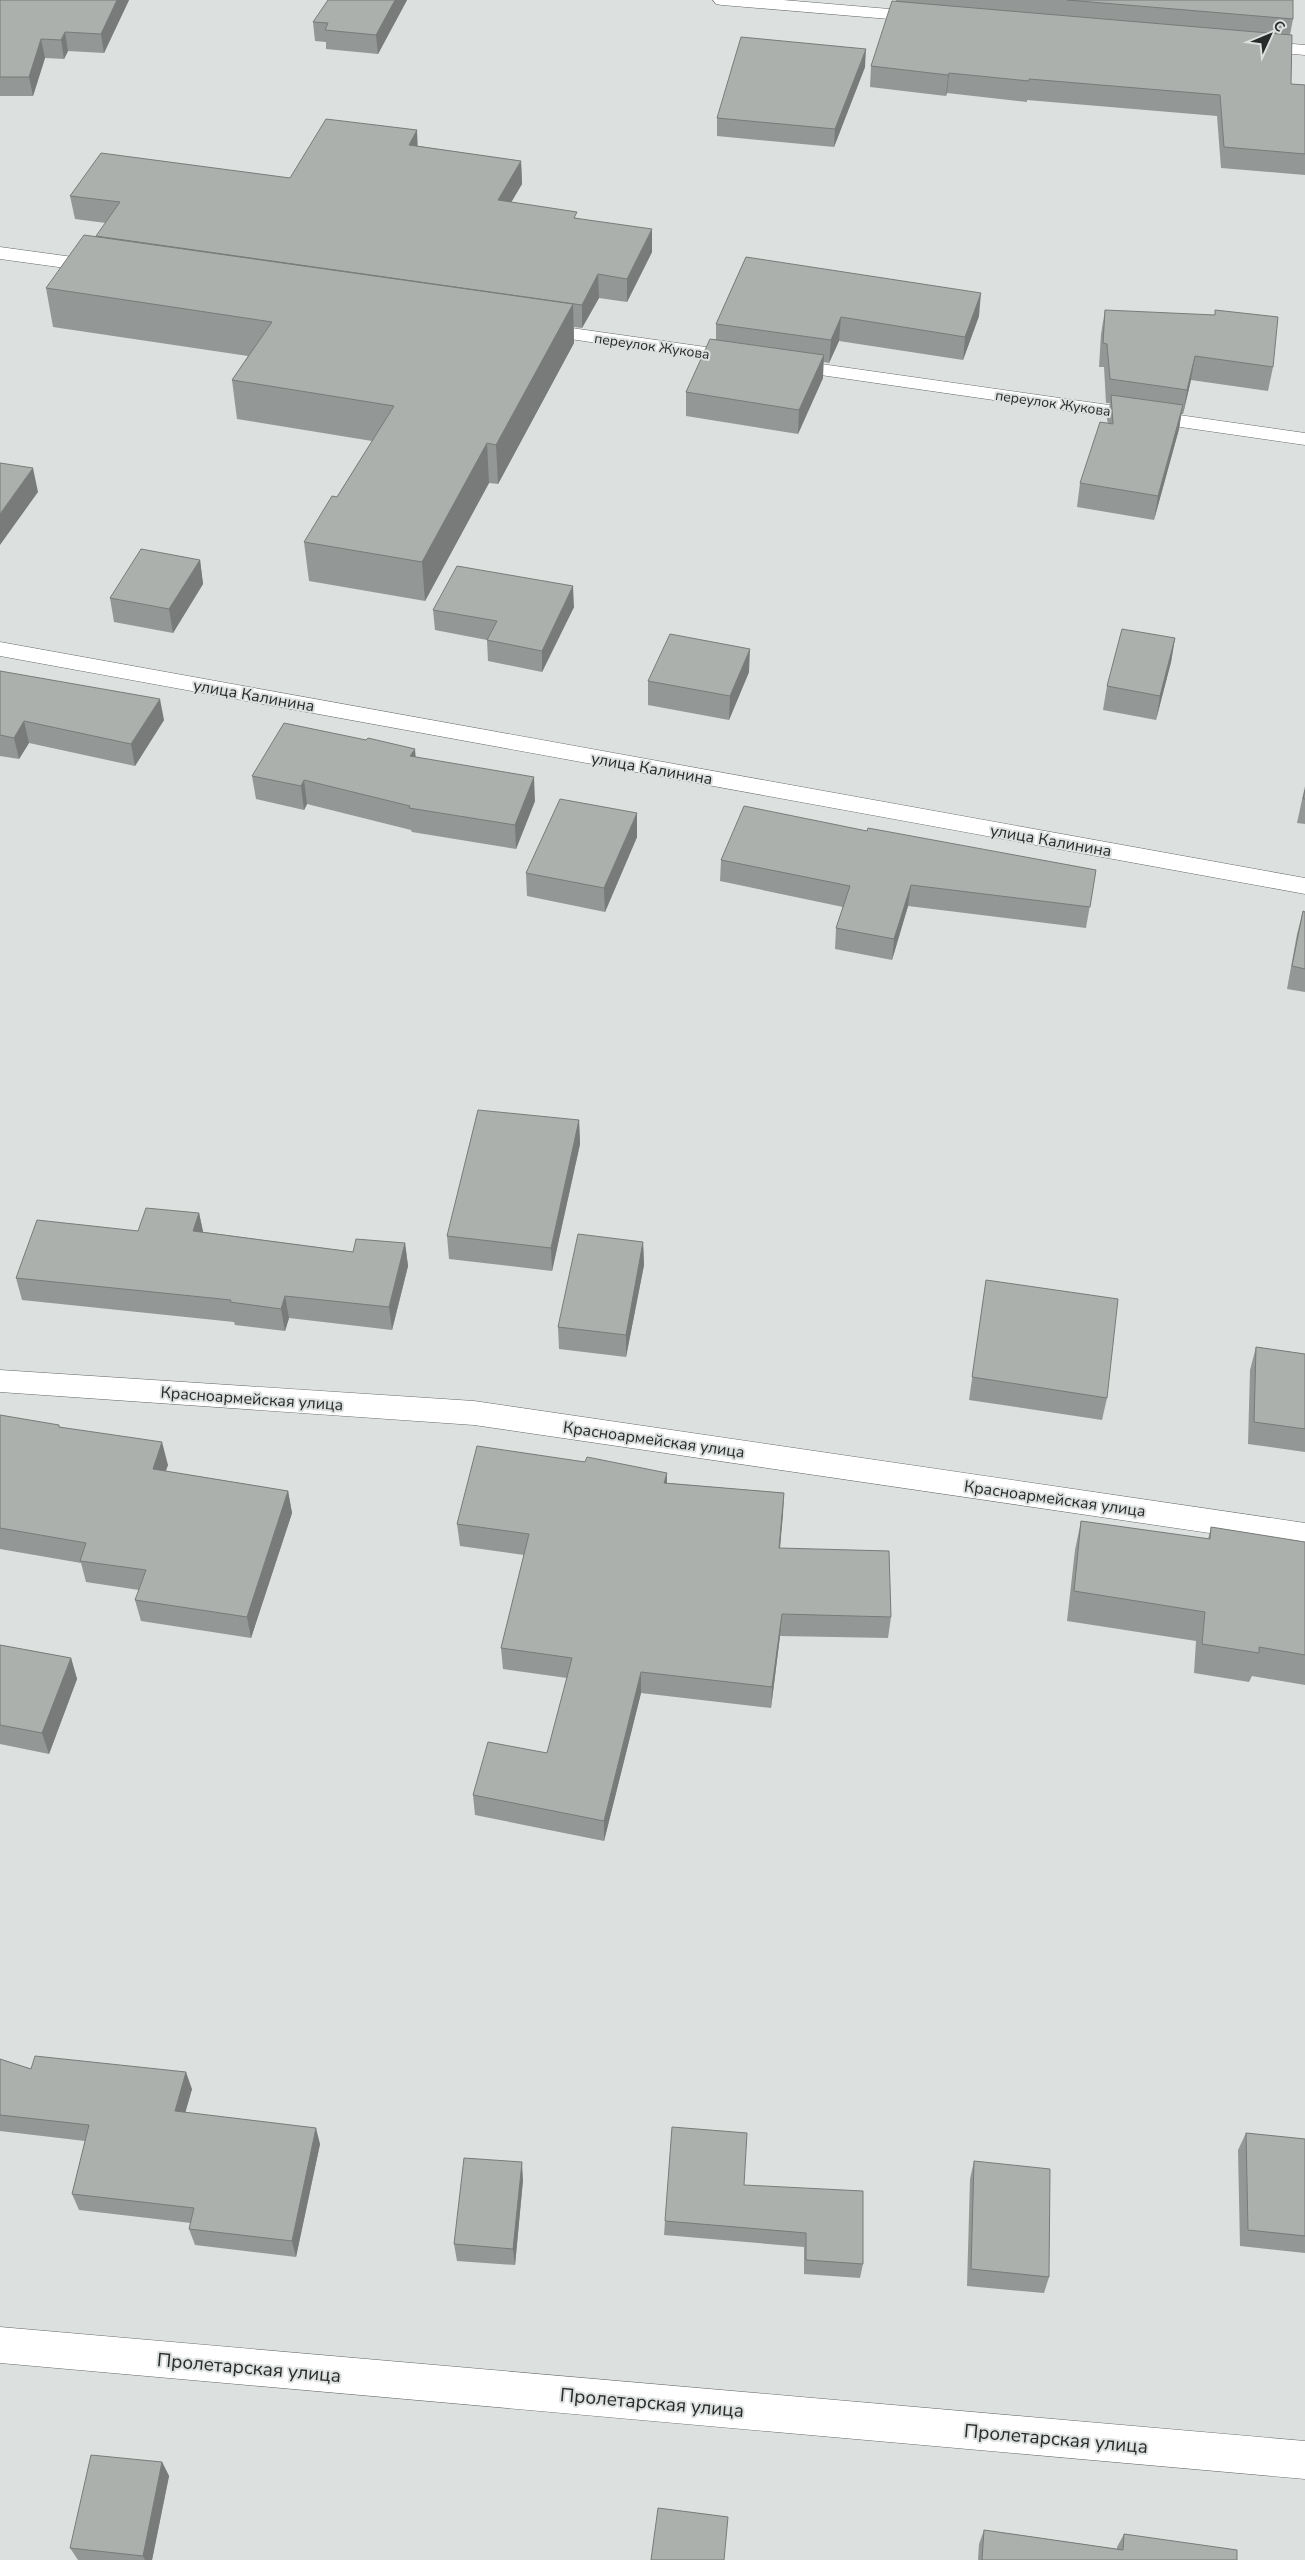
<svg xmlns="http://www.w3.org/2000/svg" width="1305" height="2560" viewBox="0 0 1305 2560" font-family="'Nunito Sans',sans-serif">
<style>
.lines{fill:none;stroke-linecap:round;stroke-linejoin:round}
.minor-casing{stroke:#656967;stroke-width:1}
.minor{fill:#fff;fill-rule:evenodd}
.wall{fill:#939795}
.shaded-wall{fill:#787b79}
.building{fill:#abb0ad;stroke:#787b79}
.labels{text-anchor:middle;stroke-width:4;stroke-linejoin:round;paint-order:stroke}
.far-street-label{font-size:14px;fill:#292b2a;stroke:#dce0de}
.street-label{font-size:16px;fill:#292b2a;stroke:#dce0de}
.near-street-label{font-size:19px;fill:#292b2a;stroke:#dce0de}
</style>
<rect width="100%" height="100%" fill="#dce0de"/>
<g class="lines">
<g class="minor-casing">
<g id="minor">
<path d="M 713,0 L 783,0 L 925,12 L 931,13 L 934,17 L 931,21 L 925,22 L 722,5 L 716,4 Z"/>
<path d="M 1255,41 L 1305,45 L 1305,55 L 1249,50 L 1246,46 L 1249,42 Z"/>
<path d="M 0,247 L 102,261 L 109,263 L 112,267 L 109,271 L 102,273 L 0,259 Z"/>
<path d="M 536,323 L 741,352 L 748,354 L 751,358 L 748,362 L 741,364 L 529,333 L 526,329 L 529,325 Z"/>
<path d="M 786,359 L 1305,433 L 1305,445 L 779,369 L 776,365 L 779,361 Z"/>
<path d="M 0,642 L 1305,878 L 1305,894 L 0,656 Z"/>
<path d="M 0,1370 L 474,1401 L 1305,1523 L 1305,1547 L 474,1425 L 0,1392 Z"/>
<path d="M 0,2327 L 1305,2441 L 1305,2479 L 0,2363 Z"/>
</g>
</g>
<use href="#minor" class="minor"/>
</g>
<g class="wall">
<path d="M 0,0 L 129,0 L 104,53 L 68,51 L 64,59 L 45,58 L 33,96 L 0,96 Z"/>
<path d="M 407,0 L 378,54 L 326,49 L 326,42 L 315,41 L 313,22 Z"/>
<path d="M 896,0 L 1293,0 L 1293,19 L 1290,35 L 1291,84 L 1305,85 L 1305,175 L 1221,168 L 1217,116 L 1027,100 L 1027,102 L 947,93 L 946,96 L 870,87 L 871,66 Z"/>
<path d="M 865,67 L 834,147 L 717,136 L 717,118 Z"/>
<path d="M 418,146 L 521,161 L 522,184 L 511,202 L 577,218 L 652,252 L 627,302 L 599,298 L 582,328 L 574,327 L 574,343 L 498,484 L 489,483 L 425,601 L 309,581 L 304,542 L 337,497 L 372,441 L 237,419 L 232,380 L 248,356 L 53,327 L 46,288 L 96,237 L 106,223 L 75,219 L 70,196 L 290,178 Z"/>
<path d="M 746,257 L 979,316 L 963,360 L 839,341 L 829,363 L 823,362 L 823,378 L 798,434 L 686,416 L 686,392 L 716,339 L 716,324 Z"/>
<path d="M 1105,310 L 1273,367 L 1268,391 L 1191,380 L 1183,414 L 1181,414 L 1179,429 L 1154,520 L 1077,507 L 1080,483 L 1108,424 L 1107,419 L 1110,403 L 1106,403 L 1104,367 L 1099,367 L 1101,334 Z"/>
<path d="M 200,560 L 203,584 L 173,633 L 114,622 L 110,598 Z"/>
<path d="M 574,607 L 542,672 L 488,661 L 487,640 L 435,630 L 433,610 Z"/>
<path d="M 1175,638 L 1171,662 L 1156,720 L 1103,710 L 1107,686 Z"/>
<path d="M 0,671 L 164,720 L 135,766 L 29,743 L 19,759 L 0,756 Z"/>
<path d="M 749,672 L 729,720 L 648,705 L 648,681 Z"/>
<path d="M 415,757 L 535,801 L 516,849 L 412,832 L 411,830 L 307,804 L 304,810 L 256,799 L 252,776 Z"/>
<path d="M 1305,786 L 1305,824 L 1297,823 Z"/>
<path d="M 867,831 L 1096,870 L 1086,928 L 908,906 L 892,960 L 835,949 L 836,928 L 843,907 L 720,881 L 721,860 Z"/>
<path d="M 637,837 L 605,912 L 527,896 L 526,873 Z"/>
<path d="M 1303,911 L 1305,912 L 1305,992 L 1287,989 L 1297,934 Z"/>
<path d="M 579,1120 L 580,1144 L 552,1271 L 449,1259 L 447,1236 Z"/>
<path d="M 199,1213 L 203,1232 L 353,1252 L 405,1243 L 408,1266 L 392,1330 L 289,1318 L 285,1331 L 235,1325 L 234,1322 L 22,1300 L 16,1278 L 138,1231 Z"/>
<path d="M 643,1242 L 644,1265 L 626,1357 L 559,1349 L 558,1327 Z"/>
<path d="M 986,1280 L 1107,1398 L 1102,1420 L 969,1400 Z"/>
<path d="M 1256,1347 L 1305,1354 L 1305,1452 L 1248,1444 L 1250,1370 Z"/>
<path d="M 0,1415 L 60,1427 L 168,1465 L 165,1471 L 288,1491 L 292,1513 L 251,1638 L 141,1621 L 135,1600 L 139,1590 L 86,1582 L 81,1563 L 0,1549 Z"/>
<path d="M 667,1483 L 784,1493 L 780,1548 L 891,1617 L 888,1638 L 780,1636 L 771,1708 L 641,1693 L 604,1841 L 475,1815 L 473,1795 L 547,1753 L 567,1678 L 503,1669 L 501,1648 L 524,1555 L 460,1546 L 457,1524 Z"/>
<path d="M 1081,1521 L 1208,1539 L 1211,1527 L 1305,1542 L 1305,1685 L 1252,1676 L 1249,1682 L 1194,1673 L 1196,1641 L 1067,1621 L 1075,1550 Z"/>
<path d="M 0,1645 L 71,1658 L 77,1679 L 49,1754 L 0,1744 Z"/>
<path d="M 0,2059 L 31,2069 L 192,2089 L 185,2112 L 320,2144 L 296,2257 L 195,2245 L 189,2229 L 191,2223 L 79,2210 L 72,2194 L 85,2141 L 0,2131 Z"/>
<path d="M 1246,2133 L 1305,2139 L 1305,2253 L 1240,2246 L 1238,2150 Z"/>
<path d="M 974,2161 L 1049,2277 L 1044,2293 L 967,2286 L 970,2179 Z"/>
<path d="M 523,2180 L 515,2265 L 457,2261 L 454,2244 Z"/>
<path d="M 744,2185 L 863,2264 L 860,2278 L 804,2274 L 804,2247 L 664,2235 L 665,2221 Z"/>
<path d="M 162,2462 L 169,2476 L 152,2560 L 78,2560 L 70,2548 Z"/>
<path d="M 984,2530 L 1117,2549 L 1117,2547 L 1124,2534 L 1237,2560 L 978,2560 L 979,2544 Z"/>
</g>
<g class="shaded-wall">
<path d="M 117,0 L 129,0 L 104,53 L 101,34 Z"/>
<path d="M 395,0 L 407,0 L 378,54 L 376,35 Z"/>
<path d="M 65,32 L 68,51 L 64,59 L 61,40 Z"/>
<path d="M 41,39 L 45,58 L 33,96 L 29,77 Z"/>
<path d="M 866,49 L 865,67 L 834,147 L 835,129 Z"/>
<path d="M 949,73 L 947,93 L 946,96 L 948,75 Z"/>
<path d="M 417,130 L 418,153 L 409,145 Z"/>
<path d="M 521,161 L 522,184 L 499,223 L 498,200 Z"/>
<path d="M 652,229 L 652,252 L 627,302 L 627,279 Z"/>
<path d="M 598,274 L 599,298 L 582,328 L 582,305 Z"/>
<path d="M 981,293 L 979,316 L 963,360 L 965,337 Z"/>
<path d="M 573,304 L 574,343 L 498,484 L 496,445 Z"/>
<path d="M 841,317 L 839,341 L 829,363 L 831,340 Z"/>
<path d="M 824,355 L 823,378 L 798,434 L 799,410 Z"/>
<path d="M 1195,356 L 1191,380 L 1183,414 L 1187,390 Z"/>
<path d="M 1183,405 L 1179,429 L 1154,520 L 1158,496 Z"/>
<path d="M 487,443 L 489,483 L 425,601 L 422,562 Z"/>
<path d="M 33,468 L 38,492 L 0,545 L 0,514 Z"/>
<path d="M 200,560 L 203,584 L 173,633 L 169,609 Z"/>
<path d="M 573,586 L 574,607 L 542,672 L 542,651 Z"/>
<path d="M 1175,638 L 1171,662 L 1156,720 L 1160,696 Z"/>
<path d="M 750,649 L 749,672 L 729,720 L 730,696 Z"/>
<path d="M 160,699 L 164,720 L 135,766 L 131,744 Z"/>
<path d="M 24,721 L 29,743 L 19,759 L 14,738 Z"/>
<path d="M 415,749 L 417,773 L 410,756 Z"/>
<path d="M 534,777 L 535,801 L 516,849 L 515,825 Z"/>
<path d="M 304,780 L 307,804 L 304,810 L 301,786 Z"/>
<path d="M 637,813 L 637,837 L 605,912 L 604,888 Z"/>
<path d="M 911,885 L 908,906 L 892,960 L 894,939 Z"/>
<path d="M 579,1120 L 580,1144 L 552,1271 L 551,1248 Z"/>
<path d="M 199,1213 L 204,1236 L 193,1231 Z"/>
<path d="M 643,1242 L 644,1265 L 626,1357 L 626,1335 Z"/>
<path d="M 405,1243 L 408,1266 L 392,1330 L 389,1307 Z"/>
<path d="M 285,1296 L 289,1318 L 285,1331 L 281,1309 Z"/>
<path d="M 162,1442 L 168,1465 L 159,1491 L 153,1469 Z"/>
<path d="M 667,1473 L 667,1495 L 664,1483 Z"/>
<path d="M 288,1491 L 292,1513 L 251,1638 L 247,1617 Z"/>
<path d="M 784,1493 L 783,1515 L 778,1569 L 779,1548 Z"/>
<path d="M 782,1614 L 780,1636 L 771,1708 L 772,1687 Z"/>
<path d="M 71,1658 L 77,1679 L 49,1754 L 42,1733 Z"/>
<path d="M 641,1672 L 641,1693 L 604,1841 L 604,1821 Z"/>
<path d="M 186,2072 L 192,2089 L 181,2128 L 175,2111 Z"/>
<path d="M 316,2128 L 320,2144 L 296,2257 L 292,2241 Z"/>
<path d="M 522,2162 L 523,2180 L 515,2265 L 513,2249 Z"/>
<path d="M 162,2462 L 169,2476 L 152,2560 L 145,2560 L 143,2556 Z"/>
</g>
<g class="building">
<path d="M 0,0 L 117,0 L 101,34 L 65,32 L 61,40 L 41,39 L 29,77 L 0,77 Z"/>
<path d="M 328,0 L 395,0 L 376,35 L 325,30 L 328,23 L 313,22 Z"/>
<path d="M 1067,0 L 1293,0 L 1293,19 Z"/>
<path d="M 892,1 L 1292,35 L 1291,84 L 1305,85 L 1305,154 L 1224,147 L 1220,95 L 1029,79 L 1029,81 L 949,73 L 948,75 L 871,66 Z"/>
<path d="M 741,37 L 866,49 L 835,129 L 717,118 Z"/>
<path d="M 326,119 L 417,130 L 409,145 L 521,161 L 498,200 L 577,212 L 574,218 L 652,229 L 627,279 L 598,274 L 582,305 L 96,236 L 120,202 L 70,196 L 101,153 L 290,178 Z"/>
<path d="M 84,235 L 573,304 L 496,445 L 487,443 L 422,562 L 304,542 L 332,496 L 337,497 L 394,406 L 232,380 L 272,322 L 46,288 Z"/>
<path d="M 746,257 L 981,293 L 965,337 L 841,317 L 831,340 L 716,324 Z"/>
<path d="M 1105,310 L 1215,315 L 1215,310 L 1278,317 L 1273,367 L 1195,356 L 1187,390 L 1110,379 L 1107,344 L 1103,343 Z"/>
<path d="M 710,339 L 824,355 L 799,410 L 686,392 Z"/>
<path d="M 1111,395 L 1183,405 L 1158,496 L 1080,483 L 1100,422 L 1113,424 Z"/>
<path d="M 0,463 L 33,468 L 0,514 Z"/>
<path d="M 141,549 L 200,560 L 169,609 L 110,598 Z"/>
<path d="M 457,566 L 573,586 L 542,651 L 487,640 L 497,621 L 433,610 Z"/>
<path d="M 1122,629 L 1175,638 L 1160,696 L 1107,686 Z"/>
<path d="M 670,634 L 750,649 L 730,696 L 648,681 Z"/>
<path d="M 0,671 L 160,699 L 131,744 L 24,721 L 14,738 L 0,735 Z"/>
<path d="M 284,723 L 366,740 L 368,738 L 415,749 L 410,756 L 534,777 L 515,825 L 409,808 L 410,806 L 304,780 L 301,786 L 252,776 Z"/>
<path d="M 1305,790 L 1305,799 L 1303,799 Z"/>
<path d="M 560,799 L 637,813 L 604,888 L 526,873 Z"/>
<path d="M 744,806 L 867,831 L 868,828 L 1096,870 L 1090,907 L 911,885 L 894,939 L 836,928 L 850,886 L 721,860 Z"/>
<path d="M 1303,911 L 1305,912 L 1305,969 L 1292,966 Z"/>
<path d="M 478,1110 L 579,1120 L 551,1248 L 447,1236 Z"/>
<path d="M 146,1208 L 199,1213 L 193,1231 L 353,1252 L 356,1239 L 405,1243 L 389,1307 L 285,1296 L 281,1309 L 230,1302 L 231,1300 L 16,1278 L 37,1220 L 138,1231 Z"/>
<path d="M 578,1234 L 643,1242 L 626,1335 L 558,1327 Z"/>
<path d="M 986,1280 L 1118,1299 L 1107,1398 L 972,1377 Z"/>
<path d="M 1256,1347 L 1305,1354 L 1305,1429 L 1254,1422 Z"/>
<path d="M 0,1415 L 59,1425 L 59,1427 L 162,1442 L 153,1469 L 288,1491 L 247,1617 L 135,1600 L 146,1570 L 80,1561 L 86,1543 L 0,1528 Z"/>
<path d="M 477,1446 L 585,1462 L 587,1457 L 667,1473 L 664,1483 L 784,1493 L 779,1548 L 889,1551 L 891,1617 L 782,1614 L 772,1687 L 641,1672 L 604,1821 L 473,1795 L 488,1742 L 547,1753 L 572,1658 L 501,1648 L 529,1534 L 457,1524 Z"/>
<path d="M 1081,1521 L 1210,1539 L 1211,1527 L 1305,1542 L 1305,1655 L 1259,1647 L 1259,1653 L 1202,1644 L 1205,1612 L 1074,1591 Z"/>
<path d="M 0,1645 L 71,1658 L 42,1733 L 0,1725 Z"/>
<path d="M 35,2056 L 186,2072 L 175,2111 L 316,2128 L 292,2241 L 189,2229 L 194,2208 L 72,2194 L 89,2125 L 0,2115 L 0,2059 L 31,2069 Z"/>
<path d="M 672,2127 L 747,2133 L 744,2185 L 863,2191 L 863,2264 L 806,2260 L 806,2233 L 665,2221 Z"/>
<path d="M 1246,2133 L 1305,2139 L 1305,2236 L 1248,2230 Z"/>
<path d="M 464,2158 L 522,2162 L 513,2249 L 454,2244 Z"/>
<path d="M 974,2161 L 1050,2169 L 1049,2277 L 971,2269 Z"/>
<path d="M 91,2455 L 162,2462 L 143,2556 L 70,2548 Z"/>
<path d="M 658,2508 L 728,2517 L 724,2560 L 651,2560 Z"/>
<path d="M 984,2530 L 1123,2550 L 1124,2534 L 1237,2550 L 1237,2560 L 982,2560 Z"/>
</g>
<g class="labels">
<g class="far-street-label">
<text transform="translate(652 346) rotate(8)" y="5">переулок Жукова</text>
<text transform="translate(1053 403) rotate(8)" y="5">переулок Жукова</text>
</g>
<g class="street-label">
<text transform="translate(254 695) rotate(10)" y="6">улица Калинина</text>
<text transform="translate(652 768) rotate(10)" y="6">улица Калинина</text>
<text transform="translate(1051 840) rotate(10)" y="6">улица Калинина</text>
<text transform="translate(252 1398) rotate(4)" y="6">Красноармейская улица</text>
<text transform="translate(654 1439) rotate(8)" y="6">Красноармейская улица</text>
<text transform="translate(1055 1498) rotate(8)" y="6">Красноармейская улица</text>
</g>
<g class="near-street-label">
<text transform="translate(249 2367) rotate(5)" y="7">Пролетарская улица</text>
<text transform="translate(652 2402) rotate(5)" y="7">Пролетарская улица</text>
<text transform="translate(1056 2438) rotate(5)" y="7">Пролетарская улица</text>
</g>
</g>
<g transform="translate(1270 35) rotate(46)" stroke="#dce0de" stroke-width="4" paint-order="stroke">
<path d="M0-4L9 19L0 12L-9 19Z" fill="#292b2a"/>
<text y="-8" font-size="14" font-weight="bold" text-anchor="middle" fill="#292b2a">С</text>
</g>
</svg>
